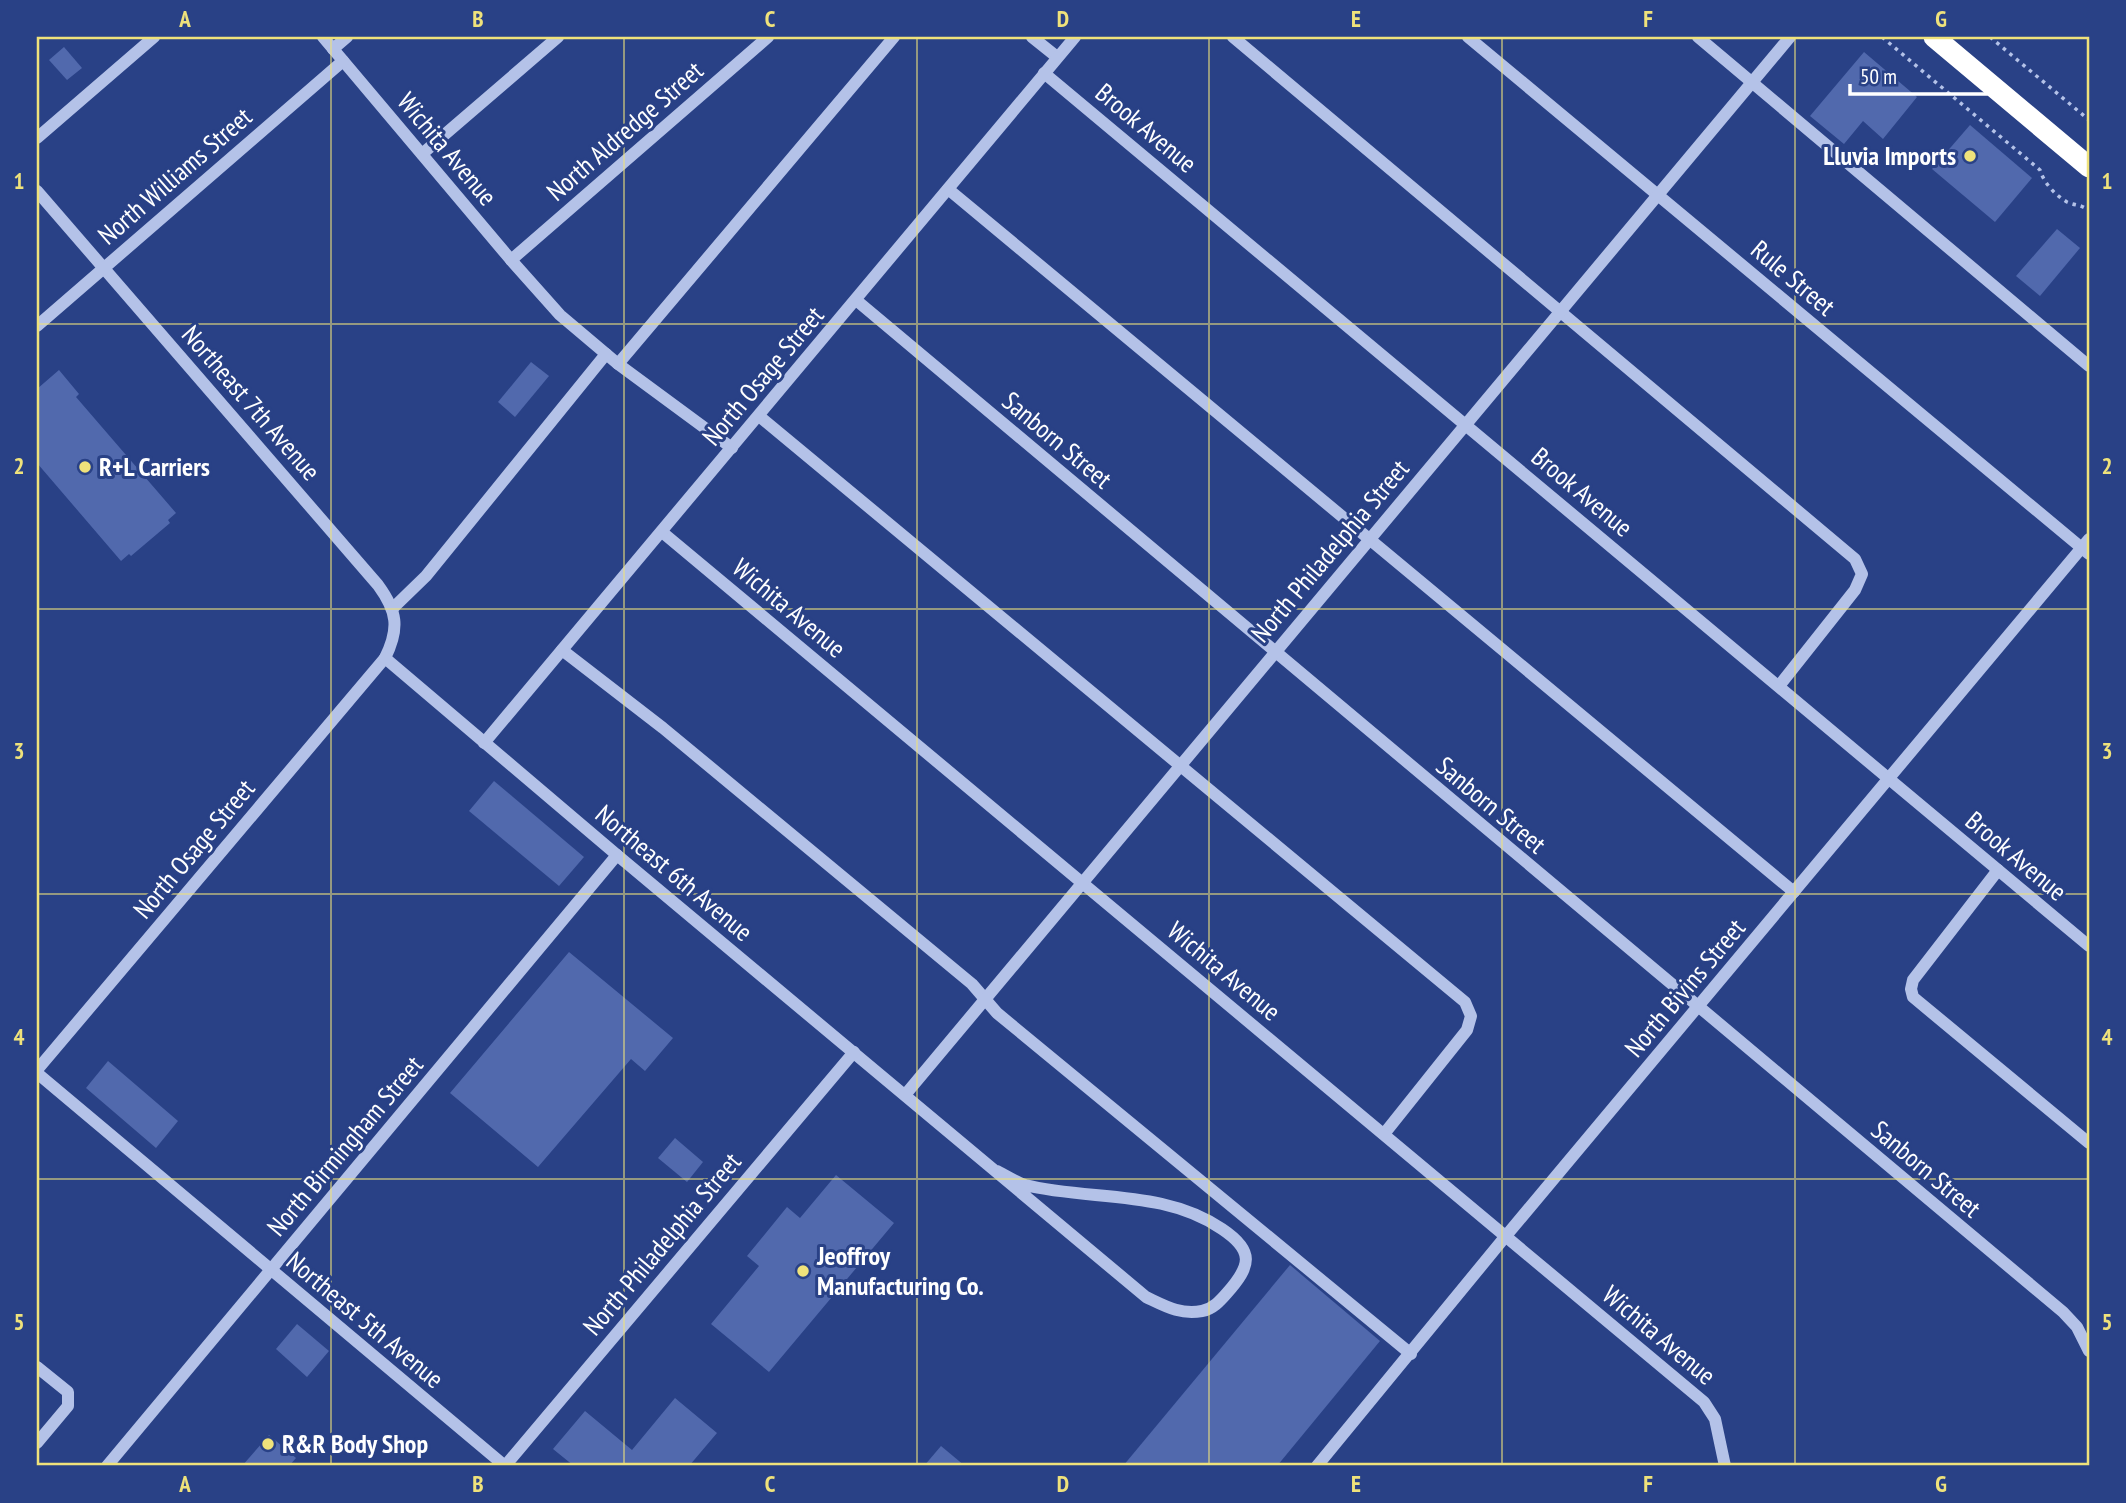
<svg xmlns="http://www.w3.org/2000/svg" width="2126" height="1503" viewBox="0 0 2126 1503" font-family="'PT Sans Narrow',sans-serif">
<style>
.building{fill:#5169ad}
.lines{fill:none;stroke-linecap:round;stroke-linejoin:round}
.path{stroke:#b4c2e8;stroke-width:3.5;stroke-dasharray:3.5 5;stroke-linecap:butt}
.minor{stroke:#b4c2e8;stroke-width:12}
.highway{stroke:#fff;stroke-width:21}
.grid{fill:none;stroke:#efe27b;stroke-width:2;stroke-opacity:0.55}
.poi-dot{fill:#efe27b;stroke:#294186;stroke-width:2.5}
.labels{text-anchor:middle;stroke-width:6;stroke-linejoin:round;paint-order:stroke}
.street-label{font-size:26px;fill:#fff;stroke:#294186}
.poi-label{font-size:26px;font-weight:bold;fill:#fff;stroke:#294186;text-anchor:start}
.neatline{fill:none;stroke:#efe27b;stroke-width:2.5}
.grid-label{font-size:23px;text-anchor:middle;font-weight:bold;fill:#efe27b}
</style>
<rect width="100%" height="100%" fill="#294186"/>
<g class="building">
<path d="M 64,47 L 82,68 L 67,80 L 49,60 Z"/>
<path d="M 1864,52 L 1917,97 L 1883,139 L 1863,121 L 1844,144 L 1810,116 Z"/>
<path d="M 1970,125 L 2032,178 L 1995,222 L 1932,169 Z"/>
<path d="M 2057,229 L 2080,248 L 2040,296 L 2016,276 Z"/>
<path d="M 531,362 L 549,376 L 515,417 L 498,402 Z"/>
<path d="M 59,370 L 79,394 L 76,397 L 176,513 L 168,520 L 170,523 L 131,556 L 129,554 L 121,561 L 37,463 L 37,389 Z"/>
<path d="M 494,781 L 584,857 L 559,886 L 469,811 Z"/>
<path d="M 569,952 L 673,1038 L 645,1071 L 631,1059 L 538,1167 L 450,1093 Z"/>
<path d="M 108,1061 L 178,1121 L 156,1148 L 86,1088 Z"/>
<path d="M 675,1138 L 703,1162 L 687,1182 L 658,1158 Z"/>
<path d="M 836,1175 L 894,1223 L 769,1372 L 711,1324 L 759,1266 L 747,1256 L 787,1207 L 800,1218 Z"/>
<path d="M 1290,1265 L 1380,1341 L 1277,1466 L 1123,1466 Z"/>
<path d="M 297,1324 L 329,1351 L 307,1377 L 276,1349 Z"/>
<path d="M 675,1398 L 717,1433 L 689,1466 L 574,1466 L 553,1449 L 585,1411 L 632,1450 Z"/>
<path d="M 269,1435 L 296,1458 L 289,1466 L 242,1466 Z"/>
<path d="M 941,1446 L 965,1466 L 924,1466 Z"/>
</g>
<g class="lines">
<g class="path">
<path d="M 1882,37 L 2040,170 C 2044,183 2055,195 2067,202 C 2076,206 2081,204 2089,211"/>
<path d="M 1990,37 L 2089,120"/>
</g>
<g class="minor">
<path d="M 323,37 L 511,260 L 560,315 L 618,364 L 732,448"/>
<path d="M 1032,37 L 1057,57"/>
<path d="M 1233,37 L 1855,559 L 1862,574 L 1855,590 L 1779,686"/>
<path d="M 1468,37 L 2089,554"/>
<path d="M 1698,37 L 2089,366"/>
<path d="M 333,49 L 347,37"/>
<path d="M 1044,73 L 2089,946"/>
<path d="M 37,138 L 154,37"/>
<path d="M 422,154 L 558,37"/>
<path d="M 948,189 L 1794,892"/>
<path d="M 37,191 L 378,585 C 397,611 400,628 385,658 L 37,1070"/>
<path d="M 511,260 L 768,37"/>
<path d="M 856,300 L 2063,1312 L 2077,1327 L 2089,1351"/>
<path d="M 37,326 L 343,61"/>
<path d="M 618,364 L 894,37"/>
<path d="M 759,416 L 1465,1002 L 1471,1016 L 1467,1030 L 1384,1134"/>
<path d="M 662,532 L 1704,1402 L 1715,1419 L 1725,1466"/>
<path d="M 393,608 L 426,576 L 606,354"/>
<path d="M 562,650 L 663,728 L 972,984 L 997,1013 L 1411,1354"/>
<path d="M 385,658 L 617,855 L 1146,1297 C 1165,1306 1180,1315 1202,1311 C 1213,1309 1220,1301 1227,1293 C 1251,1266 1255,1251 1222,1229 C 1164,1189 1090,1201 1025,1185 C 1016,1182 1006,1176 997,1171"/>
<path d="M 484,743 L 1075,37"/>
<path d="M 1998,870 L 1913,980 L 1911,989 L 1913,997 L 2089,1143"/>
<path d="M 37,1073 L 505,1466 L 854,1052"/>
<path d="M 905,1095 L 1790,37"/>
<path d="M 37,1367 L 68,1392 L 68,1406 L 37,1443"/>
<path d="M 107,1466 L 617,855"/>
<path d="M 1317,1466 L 1505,1237 L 2089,539"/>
</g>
<path class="highway" d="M 1934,37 L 2089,167"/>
</g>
<path class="grid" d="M 331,37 L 331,1466M 624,37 L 624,1466M 917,37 L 917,1466M 1209,37 L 1209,1466M 1502,37 L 1502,1466M 1795,37 L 1795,1466M 37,324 L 2089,324M 37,609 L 2089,609M 37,894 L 2089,894M 37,1179 L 2089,1179"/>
<g class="poi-dot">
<circle cx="1970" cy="156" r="7"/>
<circle cx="85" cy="467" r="7"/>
<circle cx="803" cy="1271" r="7"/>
<circle cx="268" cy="1444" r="7"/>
</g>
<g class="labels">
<g class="street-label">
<text transform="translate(1146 128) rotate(40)" y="9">Brook Avenue</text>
<text transform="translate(625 131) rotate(-41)" y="9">North Aldredge Street</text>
<text transform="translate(447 149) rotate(50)" y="9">Wichita Avenue</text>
<text transform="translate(175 176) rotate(-41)" y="9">North Williams Street</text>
<text transform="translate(1793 278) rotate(40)" y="9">Rule Street</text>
<text transform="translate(763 376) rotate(-50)" y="9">North Osage Street</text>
<text transform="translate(251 403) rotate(49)" y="9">Northeast 7th Avenue</text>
<text transform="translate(1057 440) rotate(40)" y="9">Sanborn Street</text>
<text transform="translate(1582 492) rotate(40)" y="9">Brook Avenue</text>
<text transform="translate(1330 551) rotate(-50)" y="9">North Philadelphia Street</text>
<text transform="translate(789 608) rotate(40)" y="9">Wichita Avenue</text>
<text transform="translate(1491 805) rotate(40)" y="9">Sanborn Street</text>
<text transform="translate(194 849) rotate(-50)" y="9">North Osage Street</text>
<text transform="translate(2016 856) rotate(40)" y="9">Brook Avenue</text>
<text transform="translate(674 873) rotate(40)" y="9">Northeast 6th Avenue</text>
<text transform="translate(1224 971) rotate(40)" y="9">Wichita Avenue</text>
<text transform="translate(1685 988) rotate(-50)" y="9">North Bivins Street</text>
<text transform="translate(345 1146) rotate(-50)" y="9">North Birmingham Street</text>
<text transform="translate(1926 1169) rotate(40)" y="9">Sanborn Street</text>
<text transform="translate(662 1244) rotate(-50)" y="9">North Philadelphia Street</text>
<text transform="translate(365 1320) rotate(40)" y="9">Northeast 5th Avenue</text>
<text transform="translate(1659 1335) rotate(40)" y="9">Wichita Avenue</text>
</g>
<g class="poi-label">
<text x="1956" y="165" text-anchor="end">Lluvia Imports</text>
<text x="99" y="476">R+L Carriers</text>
<text x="817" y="1265">Jeoffroy<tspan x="817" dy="30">Manufacturing Co.</tspan></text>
<text x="282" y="1453">R&amp;R Body Shop</text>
</g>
</g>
<rect width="2126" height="1503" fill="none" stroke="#294186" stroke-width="77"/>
<path d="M1850 84v10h136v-10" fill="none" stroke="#ffffff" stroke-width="3.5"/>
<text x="1860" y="84" font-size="21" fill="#ffffff" stroke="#294186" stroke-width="5" paint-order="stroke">50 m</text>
<rect x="38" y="38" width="2050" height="1426" class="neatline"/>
<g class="grid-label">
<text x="185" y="27">A</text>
<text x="478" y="27">B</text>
<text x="770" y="27">C</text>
<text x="1063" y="27">D</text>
<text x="1356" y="27">E</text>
<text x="1648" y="27">F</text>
<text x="1941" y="27">G</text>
<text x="19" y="189">1</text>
<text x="2107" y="189">1</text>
<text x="19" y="474">2</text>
<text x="2107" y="474">2</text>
<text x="19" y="759">3</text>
<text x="2107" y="759">3</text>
<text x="19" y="1045">4</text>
<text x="2107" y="1045">4</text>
<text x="19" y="1330">5</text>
<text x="2107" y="1330">5</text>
<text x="185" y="1492">A</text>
<text x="478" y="1492">B</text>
<text x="770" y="1492">C</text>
<text x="1063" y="1492">D</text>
<text x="1356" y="1492">E</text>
<text x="1648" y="1492">F</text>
<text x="1941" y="1492">G</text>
</g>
</svg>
